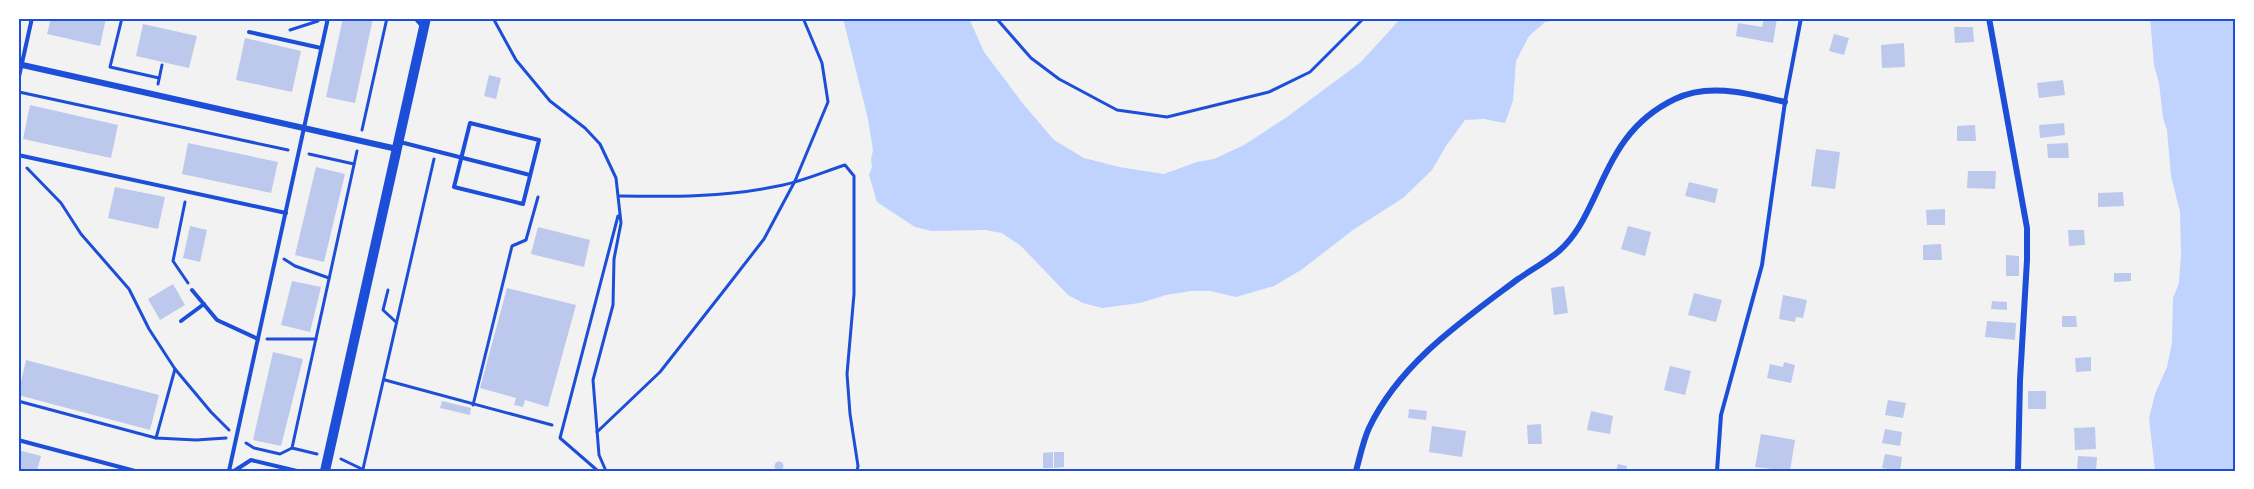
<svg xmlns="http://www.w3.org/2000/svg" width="2254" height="489" viewBox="0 0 2254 489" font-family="'Golos Text',sans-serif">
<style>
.water{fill:#bfd3fe}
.building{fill:#bdc9ec}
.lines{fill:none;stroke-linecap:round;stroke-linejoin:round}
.path{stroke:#1d4ed8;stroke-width:3}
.service{stroke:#1d4ed8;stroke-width:4}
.minor{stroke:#1d4ed8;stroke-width:6}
.secondary{stroke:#1d4ed8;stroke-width:10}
.neatline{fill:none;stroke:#1d4ed8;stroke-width:2}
</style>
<rect width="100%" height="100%" fill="#f2f2f2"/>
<g class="water">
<path d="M 843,18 L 969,18 L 984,52 L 1024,105 L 1054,140 L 1084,158 L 1119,167 L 1164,174 L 1197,162 L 1214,159 L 1244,145 L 1287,117 L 1361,62 L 1401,18 L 1569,18 L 1545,22 L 1529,36 L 1516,61 L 1513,101 L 1505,123 L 1484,119 L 1465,120 L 1446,146 L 1432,170 L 1403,198 L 1353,230 L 1301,270 L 1274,286 L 1236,297 L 1211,291 L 1191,291 L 1166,295 L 1140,303 L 1102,308 L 1083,303 L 1068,295 L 1021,246 L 1002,233 L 985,230 L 932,231 L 915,227 L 877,202 L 869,175 L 872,167 L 871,160 L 873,150 L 868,119 Z"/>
<path d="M 2150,18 L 2236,18 L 2236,471 L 2155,471 L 2149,418 L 2155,394 L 2167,367 L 2172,343 L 2173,298 L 2179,283 L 2181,255 L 2180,212 L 2171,176 L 2167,130 L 2163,118 L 2159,83 L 2154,65 Z"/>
</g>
<g class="building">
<path d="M 51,18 L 106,18 L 100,46 L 47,34 Z"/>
<path d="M 343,18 L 373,18 L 355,103 L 326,97 Z"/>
<path d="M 1764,18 L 1777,18 L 1773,43 L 1736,36 L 1738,23 L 1762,27 Z"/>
<path d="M 143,24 L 197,36 L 189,68 L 136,56 Z"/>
<path d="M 1954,27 L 1973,27 L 1974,42 L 1955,43 Z"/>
<path d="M 1834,34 L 1849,38 L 1844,55 L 1829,51 Z"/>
<path d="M 245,38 L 301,51 L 292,92 L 236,80 Z"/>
<path d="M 1904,43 L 1905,67 L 1882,68 L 1881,45 Z"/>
<path d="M 489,75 L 501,78 L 496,99 L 484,96 Z"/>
<path d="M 2063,80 L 2065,95 L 2039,98 L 2037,83 Z"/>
<path d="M 30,105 L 118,125 L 111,158 L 23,139 Z"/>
<path d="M 2064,123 L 2065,135 L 2040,138 L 2039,125 Z"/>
<path d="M 1975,125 L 1976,141 L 1957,141 L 1957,126 Z"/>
<path d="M 188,143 L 278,162 L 271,193 L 182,174 Z"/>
<path d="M 2068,143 L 2069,158 L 2048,158 L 2047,144 Z"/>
<path d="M 1816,149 L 1840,152 L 1835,189 L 1811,186 Z"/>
<path d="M 316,167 L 345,174 L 324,262 L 295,255 Z"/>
<path d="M 1968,171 L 1996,171 L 1995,189 L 1967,188 Z"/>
<path d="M 1689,182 L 1718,189 L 1715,203 L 1685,196 Z"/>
<path d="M 115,187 L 165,197 L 158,229 L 108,218 Z"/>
<path d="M 2123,192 L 2124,206 L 2098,207 L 2098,193 Z"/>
<path d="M 1945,209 L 1945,225 L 1927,225 L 1926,210 Z"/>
<path d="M 190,226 L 207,230 L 200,262 L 183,258 Z"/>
<path d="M 1628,226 L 1651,232 L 1645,256 L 1621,249 Z"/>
<path d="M 538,227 L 590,240 L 584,267 L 531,254 Z"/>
<path d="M 2068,230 L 2084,230 L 2085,245 L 2069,246 Z"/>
<path d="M 1941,244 L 1942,260 L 1923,260 L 1923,245 Z"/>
<path d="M 2006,255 L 2019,256 L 2019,276 L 2006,276 Z"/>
<path d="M 2114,273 L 2131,273 L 2131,281 L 2114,282 Z"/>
<path d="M 292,281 L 321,287 L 310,332 L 281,325 Z"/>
<path d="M 173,284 L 185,305 L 160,320 L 148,299 Z"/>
<path d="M 1564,286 L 1568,313 L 1554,315 L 1551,288 Z"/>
<path d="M 507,288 L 576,305 L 548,407 L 525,400 L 523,407 L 514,405 L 516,398 L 480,388 Z"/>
<path d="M 1694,293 L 1722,300 L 1716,322 L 1688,315 Z"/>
<path d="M 1783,295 L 1807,300 L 1803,318 L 1796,317 L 1795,322 L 1779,319 Z"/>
<path d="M 1992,301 L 2007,302 L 2007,310 L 1991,309 Z"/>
<path d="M 2062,316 L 2076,316 L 2077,327 L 2062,327 Z"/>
<path d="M 1987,321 L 2016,323 L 2015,340 L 1985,337 Z"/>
<path d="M 273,352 L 303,359 L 281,446 L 253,440 Z"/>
<path d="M 2091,357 L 2091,371 L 2076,372 L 2075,358 Z"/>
<path d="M 26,360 L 159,395 L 150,430 L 18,395 Z"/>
<path d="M 1784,362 L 1795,365 L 1791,383 L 1767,378 L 1770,364 L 1783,367 Z"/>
<path d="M 1670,366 L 1691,371 L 1685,395 L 1664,390 Z"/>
<rect x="2028" y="391" width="18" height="18"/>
<path d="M 1888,400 L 1906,403 L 1903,418 L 1885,415 Z"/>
<path d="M 442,401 L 471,408 L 470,415 L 440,408 Z"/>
<path d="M 1409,409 L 1427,411 L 1426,420 L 1408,418 Z"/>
<path d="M 1591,411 L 1613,416 L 1610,434 L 1587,430 Z"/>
<path d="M 1541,424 L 1542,444 L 1528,444 L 1527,425 Z"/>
<path d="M 1432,426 L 1466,431 L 1462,457 L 1429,452 Z"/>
<path d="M 2095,427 L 2096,449 L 2075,450 L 2074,428 Z"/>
<path d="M 1885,429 L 1902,432 L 1900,446 L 1882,443 Z"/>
<path d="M 1761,434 L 1795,440 L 1790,471 L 1755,467 Z"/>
<path d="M 18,450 L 41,456 L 37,471 L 18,471 Z"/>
<path d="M 1053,452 L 1053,468 L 1043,468 L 1043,453 Z"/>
<path d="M 1054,452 L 1064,452 L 1064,467 L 1054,468 Z"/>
<path d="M 1885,454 L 1902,457 L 1900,471 L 1882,468 Z"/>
<path d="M 2078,456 L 2097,457 L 2096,471 L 2077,471 Z"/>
<circle cx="779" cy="466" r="4.5"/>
<path d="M 1618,464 L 1627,466 L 1626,471 L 1616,471 Z"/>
</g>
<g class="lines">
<g class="path">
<path d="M 122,18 L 110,67 L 159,78"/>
<path d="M 493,18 L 516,60 L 550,101 L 585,128 L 600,144 L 616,178 L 621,223 L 614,259 L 613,305 L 593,380 L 599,455 L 606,471"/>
<path d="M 996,18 L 1031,58 L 1059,79 L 1117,110 L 1167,117 L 1269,92 L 1310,72 L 1364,18"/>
<path d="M 290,30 L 318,21"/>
<path d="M 158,84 L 162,65"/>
<path d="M 19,92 L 288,150"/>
<path d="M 362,130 L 387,18"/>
<path d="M 309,154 L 354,164"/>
<path d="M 27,168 L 61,203 L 81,234 L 129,289 L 149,329 L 175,369 L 211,412 L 229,430"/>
<path d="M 620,196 C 672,197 726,197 778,186 C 801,182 823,172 845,165 L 854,176 L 854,294 L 847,374 L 850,414 L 858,466 L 857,471"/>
<path d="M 185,202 L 173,261 L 188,283"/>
<path d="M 284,259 L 295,266 L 329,278"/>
<path d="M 388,290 L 383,310 L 396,322"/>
<path d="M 267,339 L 316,339"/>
<path d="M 385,380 L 552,425"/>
<path d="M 18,401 L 156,438 L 196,440 L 226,438"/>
<path d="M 473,405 L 512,246 L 526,240 L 538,197"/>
<path d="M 597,432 L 660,372 L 726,288 L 764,239 L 795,181 L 828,102 L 822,63 L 803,18"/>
<path d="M 156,438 L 175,369"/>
<path d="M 246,443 L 254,448 L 280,454 L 292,448 L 317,454"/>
<path d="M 292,448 L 357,151"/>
<path d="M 341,459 L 366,471"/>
<path d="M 363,469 L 434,159"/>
<path d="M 598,471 L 560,438 L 618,216"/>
</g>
<g class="service">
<path d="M 415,18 L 422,26"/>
<path d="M 249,32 L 321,48"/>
<path d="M 18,81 L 32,18"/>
<path d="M 470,123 L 539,140 L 523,204 L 454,187 Z"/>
<path d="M 400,142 L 530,175"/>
<path d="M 18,155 L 286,213"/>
<path d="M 192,290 L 217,320 L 258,339"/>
<path d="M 181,321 L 204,304"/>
<path d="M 18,440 L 135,471"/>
<path d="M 229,471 L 328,18"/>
<path d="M 234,471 L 251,460 L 297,471"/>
<path d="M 1717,471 L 1721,415 L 1762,265 L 1785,102 L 1801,18"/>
</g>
<g class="minor">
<path d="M 1989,18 L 2027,228 L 2027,260 L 2020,380 L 2018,471"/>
<path d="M 18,64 L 397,149"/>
<path d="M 1356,471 C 1360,457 1363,441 1369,428 C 1400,363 1462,321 1518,279 C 1531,270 1549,260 1559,251 C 1576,236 1585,217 1594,198 C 1614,155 1629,121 1675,99 C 1709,82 1750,94 1785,102"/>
</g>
<path class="secondary" d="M 325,471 L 426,18"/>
</g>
<rect width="2254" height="489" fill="none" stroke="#ffffff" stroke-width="39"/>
<rect x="20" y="20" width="2214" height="450" class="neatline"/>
</svg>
